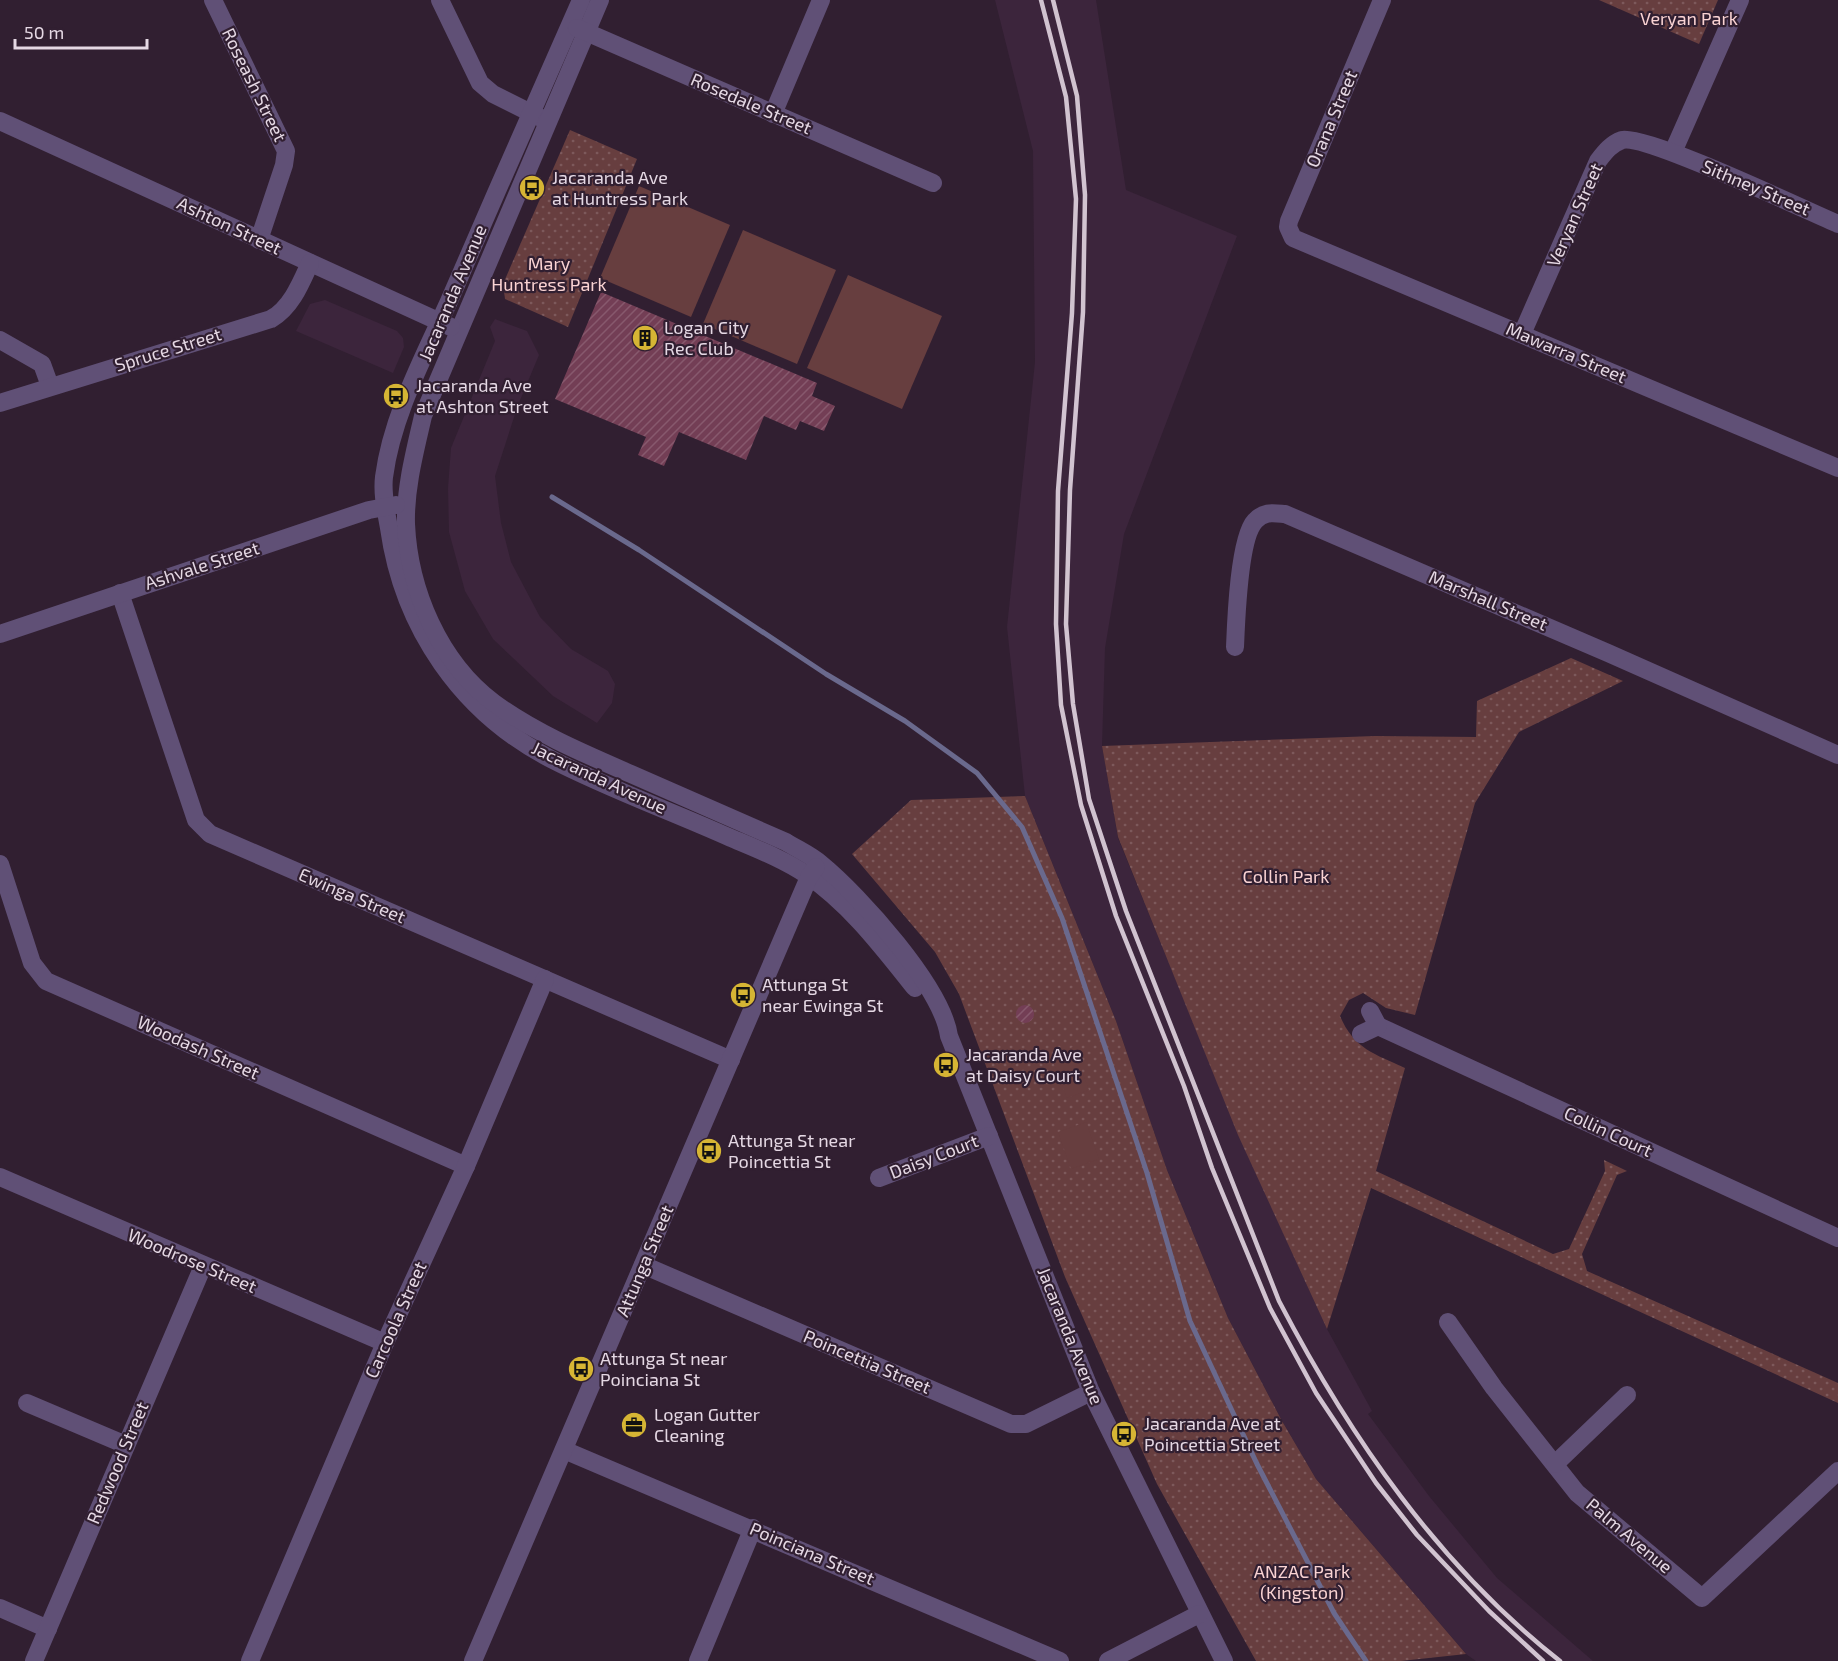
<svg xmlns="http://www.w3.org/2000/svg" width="1838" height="1661" viewBox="0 0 1838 1661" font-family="'Exo 2',sans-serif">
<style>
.built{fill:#3c253c}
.green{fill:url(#green-dots)}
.pitch{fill:#673e3f}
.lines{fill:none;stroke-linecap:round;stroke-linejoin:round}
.stream{stroke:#6a698d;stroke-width:5}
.building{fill:url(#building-hatch)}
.minor{stroke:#605076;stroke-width:18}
.rail{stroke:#d1c3d0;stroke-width:4.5}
.labels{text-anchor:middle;stroke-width:4.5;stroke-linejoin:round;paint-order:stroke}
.park-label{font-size:18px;fill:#fad3d3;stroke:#311f31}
.street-label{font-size:18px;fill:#e5d8e4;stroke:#311f31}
.poi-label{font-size:18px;fill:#e5d8e4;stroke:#311f31;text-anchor:start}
</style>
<defs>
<pattern id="green-dots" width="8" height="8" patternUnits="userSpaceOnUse" patternTransform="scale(1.5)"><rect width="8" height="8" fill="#673e3f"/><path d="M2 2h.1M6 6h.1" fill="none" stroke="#7d595b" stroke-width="1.8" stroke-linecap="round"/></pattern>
<pattern id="building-hatch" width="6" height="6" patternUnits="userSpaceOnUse" patternTransform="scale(1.5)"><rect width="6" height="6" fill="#733e55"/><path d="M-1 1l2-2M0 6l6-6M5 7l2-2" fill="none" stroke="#87596d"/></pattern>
</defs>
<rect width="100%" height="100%" fill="#311f31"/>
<g class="built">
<path d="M 995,0 L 1096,0 L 1126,190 L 1237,236 L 1124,534 L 1105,648 L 1102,746 L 1118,838 L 1239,1135 L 1327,1329 L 1372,1411 L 1368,1414 L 1429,1496 L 1497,1578 L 1593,1661 L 1476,1661 L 1466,1654 L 1316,1479 L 1282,1421 L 1228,1318 L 1167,1170 L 1116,1021 L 1025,796 L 1007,627 L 1035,362 L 1033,151 Z"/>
<path d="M 325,300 L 397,331 L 403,338 L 404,347 L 393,373 L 296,331 L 310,304 Z"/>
<path d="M 495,319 L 527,331 L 539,355 L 518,405 L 495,476 L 501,523 L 511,562 L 540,617 L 571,649 L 608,671 L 615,684 L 612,703 L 597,723 L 553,696 L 493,639 L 465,591 L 449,532 L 448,488 L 451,448 L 495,341 L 490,327 Z"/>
</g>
<g class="green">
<path d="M 1599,0 L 1718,0 L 1699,44 Z"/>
<path d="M 570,130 L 637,159 L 568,327 L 505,299 L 503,284 Z"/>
<path d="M 1571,658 L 1623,681 L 1519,732 L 1475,803 L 1415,1015 L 1386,1008 L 1363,993 L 1349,1000 L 1340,1016 C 1354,1049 1375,1054 1405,1068 L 1376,1171 L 1553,1254 L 1569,1249 L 1605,1171 L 1604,1160 L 1627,1171 L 1617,1175 L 1582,1254 L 1587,1271 L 1838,1383 L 1838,1403 L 1371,1188 L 1327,1329 L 1238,1135 L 1118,837 L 1102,746 L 1375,736 L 1476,737 L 1477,701 Z"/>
<path d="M 1025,796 L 1116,1021 L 1167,1170 L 1228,1318 L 1282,1421 L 1316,1479 L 1466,1654 L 1401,1661 L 1256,1661 L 1157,1484 L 1065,1277 L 959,994 L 935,952 L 852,854 L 911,800 Z"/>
</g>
<g class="pitch">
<path d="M 639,186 L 730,225 L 691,317 L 600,278 Z"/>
<path d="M 743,230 L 836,270 L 797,364 L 703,324 Z"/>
<path d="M 848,275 L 942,316 L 902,409 L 807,368 Z"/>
<path d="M 1073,1047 L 1089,1090 L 1067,1098 L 1051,1056 Z"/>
<path d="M 1086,1122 L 1099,1159 L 1071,1169 L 1058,1132 Z"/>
</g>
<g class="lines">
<path class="stream" d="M 552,497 L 639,550 L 826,674 L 905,721 L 977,773 L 1022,827 L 1062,918 L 1147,1173 L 1190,1321 L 1257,1464 L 1334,1613 L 1366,1661"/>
</g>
<g class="building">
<path d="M 601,292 L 817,383 L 812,396 L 835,406 L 824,431 L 800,421 L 796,430 L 764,416 L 746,460 L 679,432 L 664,466 L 638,455 L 646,437 L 555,399 Z"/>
<circle cx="1025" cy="1014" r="9"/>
</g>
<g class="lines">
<g class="minor">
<path d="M 213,0 L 286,151 L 284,165 L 259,240"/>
<path d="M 440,0 L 480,83 L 493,94 L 541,118"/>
<path d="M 581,0 C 537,100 493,199 450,299 C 425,355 392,415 384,477 C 382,494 386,511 389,528 C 403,628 462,713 551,759 C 609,789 671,811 731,838 C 757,849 783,859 807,875 C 850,904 883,948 915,988"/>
<path d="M 600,0 L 423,416 C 415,451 405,488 406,524 C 409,590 439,662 494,703 C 535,733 585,754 631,774 C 683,797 734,819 786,842 C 797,849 811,855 821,864 C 860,896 942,987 949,1036 L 1091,1392 L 1224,1661"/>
<path d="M 1382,0 L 1289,221 L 1288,227 L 1293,238 L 1838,468"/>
<path d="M 577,28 L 933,183"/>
<path d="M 773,114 L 821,0"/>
<path d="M 0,121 L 451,327"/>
<path d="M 1673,152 L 1740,0"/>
<path d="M 1522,334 L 1598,161 C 1605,152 1611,144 1622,140 C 1646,134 1805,210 1838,224"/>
<path d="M 0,340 L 42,364 L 50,386"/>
<path d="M 0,403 L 271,319 C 291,308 301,283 310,263"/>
<path d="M 120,593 L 196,820 L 210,834 L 731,1060"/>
<path d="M 0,634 L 369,510 L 396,505"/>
<path d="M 1235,647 C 1236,622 1239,538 1255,521 C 1264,511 1273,513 1285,514 L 1608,653 L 1838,755"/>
<path d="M 0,864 L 32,963 L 46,981 L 466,1166"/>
<path d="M 1378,1026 L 1838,1238"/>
<path d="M 1361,1034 L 1378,1026 L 1370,1011"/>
<path d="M 0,1177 L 385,1343"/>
<path d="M 879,1178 L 989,1136"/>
<path d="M 643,1265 L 1011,1424 L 1026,1424 L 1091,1392"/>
<path d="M 1448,1322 L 1494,1388 L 1577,1493 L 1702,1598 L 1838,1471"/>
<path d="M 27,1403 L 126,1445"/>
<path d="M 564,1450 L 1060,1661"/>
<path d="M 1555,1464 L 1627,1395"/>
<path d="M 0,1608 L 48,1629"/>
<path d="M 34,1661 L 203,1266"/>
<path d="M 250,1661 L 385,1343 L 466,1166 L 545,979"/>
<path d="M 473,1661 L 809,877 L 816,867"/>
<path d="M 698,1661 L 753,1528"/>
<path d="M 1108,1661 L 1199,1614"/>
</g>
<g class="rail">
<path d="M 1041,0 L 1066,97 L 1076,199 L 1072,313 L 1058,491 L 1056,624 L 1061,705 L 1081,805 L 1116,916 L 1184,1086 L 1212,1168 L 1270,1308 L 1316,1393 L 1376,1483 L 1417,1535 L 1489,1611 L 1543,1661"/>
<path d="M 1053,0 L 1077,96 L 1085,195 L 1083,312 L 1070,490 L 1066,624 L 1073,704 L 1089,799 L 1126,911 L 1279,1301 C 1350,1437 1439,1566 1560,1661"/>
</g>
</g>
<defs>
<g id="bus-disc" transform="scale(1.35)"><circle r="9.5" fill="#d6b534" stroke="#311f31"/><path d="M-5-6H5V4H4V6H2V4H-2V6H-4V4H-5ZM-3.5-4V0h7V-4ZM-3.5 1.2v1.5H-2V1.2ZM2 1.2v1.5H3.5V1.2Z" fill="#111"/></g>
<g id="building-disc" transform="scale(1.35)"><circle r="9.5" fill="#d6b534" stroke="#311f31"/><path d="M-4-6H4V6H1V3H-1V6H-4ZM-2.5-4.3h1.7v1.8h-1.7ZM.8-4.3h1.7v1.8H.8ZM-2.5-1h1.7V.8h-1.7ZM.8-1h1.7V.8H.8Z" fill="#111"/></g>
<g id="office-disc" transform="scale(1.35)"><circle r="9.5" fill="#d6b534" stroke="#311f31"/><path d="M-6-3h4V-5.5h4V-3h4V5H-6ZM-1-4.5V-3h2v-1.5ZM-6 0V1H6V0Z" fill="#111"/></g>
</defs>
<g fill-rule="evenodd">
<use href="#bus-disc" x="532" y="188"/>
<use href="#building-disc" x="645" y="338"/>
<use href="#bus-disc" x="396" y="396"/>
<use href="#bus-disc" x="743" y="995"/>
<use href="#bus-disc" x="946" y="1065"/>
<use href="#bus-disc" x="709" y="1151"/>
<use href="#bus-disc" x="581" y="1369"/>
<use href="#office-disc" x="634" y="1425"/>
<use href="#bus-disc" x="1124" y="1434"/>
</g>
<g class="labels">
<g class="park-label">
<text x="1689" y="25">Veryan Park</text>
<text x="549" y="270">Mary<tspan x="549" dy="21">Huntress Park</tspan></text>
<text x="1286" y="883">Collin Park</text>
<text x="1302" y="1578">ANZAC Park<tspan x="1302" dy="21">(Kingston)</tspan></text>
</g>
<g class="street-label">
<text transform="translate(254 85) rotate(64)" y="6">Roseash Street</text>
<text transform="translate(751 104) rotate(23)" y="6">Rosedale Street</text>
<text transform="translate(1332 119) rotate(-67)" y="6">Orana Street</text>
<text transform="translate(1756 188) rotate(23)" y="6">Sithney Street</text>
<text transform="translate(1575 215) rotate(-66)" y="6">Veryan Street</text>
<text transform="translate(229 226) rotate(25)" y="6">Ashton Street</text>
<text transform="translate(453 293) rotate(-67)" y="6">Jacaranda Avenue</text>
<text transform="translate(168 350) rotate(-17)" y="6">Spruce Street</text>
<text transform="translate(1566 353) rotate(23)" y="6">Mawarra Street</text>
<text transform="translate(202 566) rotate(-18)" y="6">Ashvale Street</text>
<text transform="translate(1488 601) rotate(23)" y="6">Marshall Street</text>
<text transform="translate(599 778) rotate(25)" y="6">Jacaranda Avenue</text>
<text transform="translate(352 896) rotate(23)" y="6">Ewinga Street</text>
<text transform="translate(198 1048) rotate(24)" y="6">Woodash Street</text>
<text transform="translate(1608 1132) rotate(25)" y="6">Collin Court</text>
<text transform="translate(934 1157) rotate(-21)" y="6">Daisy Court</text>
<text transform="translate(192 1261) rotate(23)" y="6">Woodrose Street</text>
<text transform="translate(645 1261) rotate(-67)" y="6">Attunga Street</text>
<text transform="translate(396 1320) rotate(-66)" y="6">Carcoola Street</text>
<text transform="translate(1070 1336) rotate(68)" y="6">Jacaranda Avenue</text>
<text transform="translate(867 1362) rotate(23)" y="6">Poincettia Street</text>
<text transform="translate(118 1463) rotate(-67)" y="6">Redwood Street</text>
<text transform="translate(1629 1536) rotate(40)" y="6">Palm Avenue</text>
<text transform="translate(812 1554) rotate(23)" y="6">Poinciana Street</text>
</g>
<g class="poi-label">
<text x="552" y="184">Jacaranda Ave<tspan x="552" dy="21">at Huntress Park</tspan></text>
<text x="664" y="334">Logan City<tspan x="664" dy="21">Rec Club</tspan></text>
<text x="416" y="392">Jacaranda Ave<tspan x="416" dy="21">at Ashton Street</tspan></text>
<text x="762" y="991">Attunga St<tspan x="762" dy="21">near Ewinga St</tspan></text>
<text x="966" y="1061">Jacaranda Ave<tspan x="966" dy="21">at Daisy Court</tspan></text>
<text x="728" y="1147">Attunga St near<tspan x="728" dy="21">Poincettia St</tspan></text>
<text x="600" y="1365">Attunga St near<tspan x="600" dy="21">Poinciana St</tspan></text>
<text x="654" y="1421">Logan Gutter<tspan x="654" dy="21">Cleaning</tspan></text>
<text x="1144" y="1430">Jacaranda Ave at<tspan x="1144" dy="21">Poincettia Street</tspan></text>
</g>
</g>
<path d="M15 39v9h132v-9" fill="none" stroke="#e5d8e4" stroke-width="3"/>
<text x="24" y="39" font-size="18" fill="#e5d8e4" stroke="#311f31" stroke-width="4.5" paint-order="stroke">50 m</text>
</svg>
